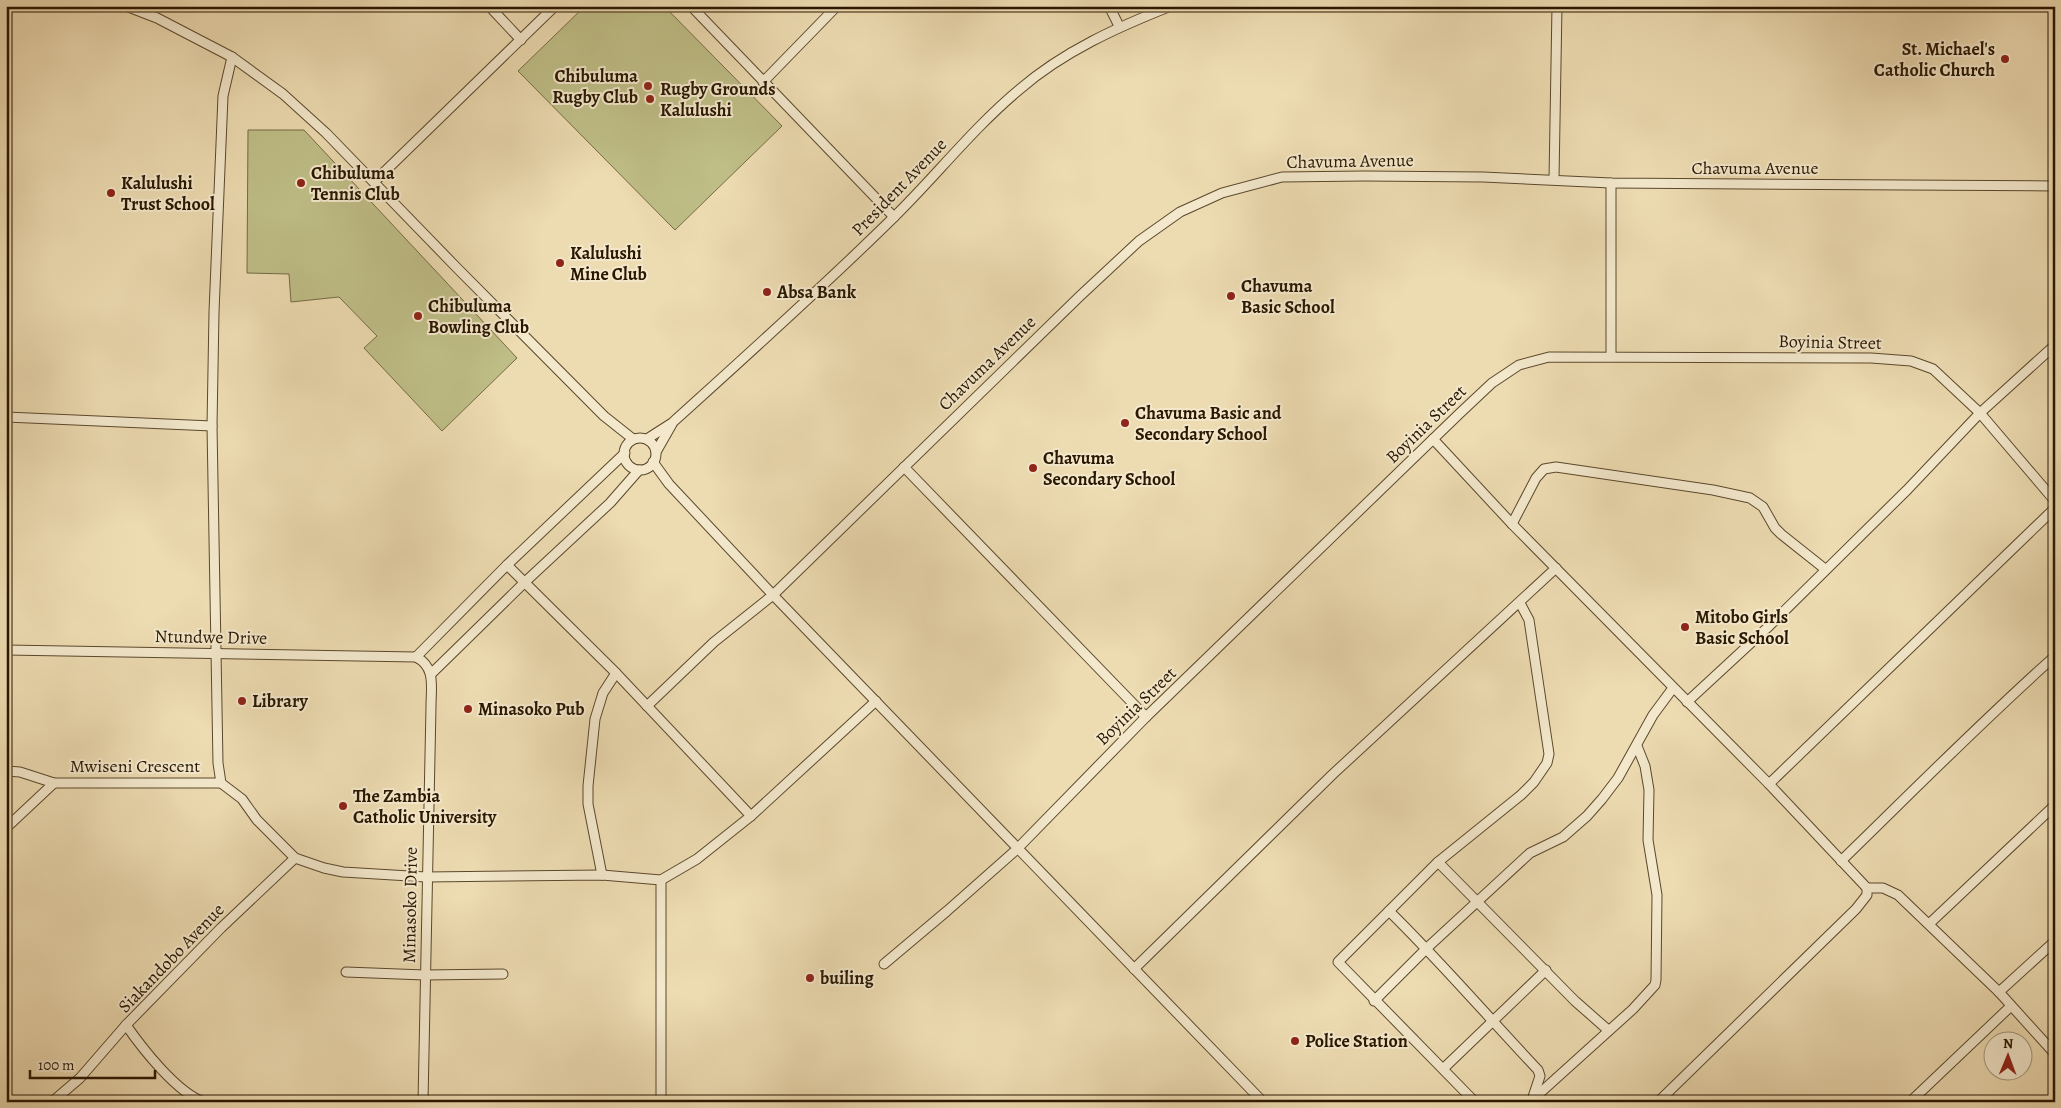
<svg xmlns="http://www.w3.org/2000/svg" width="2061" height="1108" viewBox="0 0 2061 1108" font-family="Alegreya,serif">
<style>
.green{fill:#bfbe87;stroke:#746a44}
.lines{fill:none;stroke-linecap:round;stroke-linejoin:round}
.minor-casing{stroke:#5b482c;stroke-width:11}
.minor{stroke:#f3e8cc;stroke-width:9}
.poi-dot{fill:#8f2418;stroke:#f3e8cc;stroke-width:2}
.labels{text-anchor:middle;stroke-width:4;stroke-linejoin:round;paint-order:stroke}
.poi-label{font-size:18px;font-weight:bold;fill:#2a1700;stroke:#f3e8cc;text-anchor:start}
.street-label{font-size:18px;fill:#2a1700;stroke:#f3e8cc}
</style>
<rect width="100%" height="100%" fill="#eddbb1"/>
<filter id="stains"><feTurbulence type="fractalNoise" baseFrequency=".004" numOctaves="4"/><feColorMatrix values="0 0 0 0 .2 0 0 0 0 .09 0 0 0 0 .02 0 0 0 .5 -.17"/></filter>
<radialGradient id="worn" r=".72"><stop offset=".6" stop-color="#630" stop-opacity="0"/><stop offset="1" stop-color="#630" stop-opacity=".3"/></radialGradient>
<g class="green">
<path d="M 585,6 L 664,6 L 782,126 L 675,230 L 518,71 Z"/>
<path d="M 248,130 L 304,130 L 517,358 L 442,431 L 364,348 L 377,336 L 339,297 L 291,302 L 289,274 L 247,273 Z"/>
</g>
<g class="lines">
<g class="minor-casing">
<g id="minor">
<path d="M 126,6 L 157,18 L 232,57 L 283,94 L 326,133 L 457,268 L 604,416 L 633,439"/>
<path d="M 489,6 L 521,40"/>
<path d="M 691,6 L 894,217"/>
<path d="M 1109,6 L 1119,26"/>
<path d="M 232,57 L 223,96 L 214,312 L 212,426 L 218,763 L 221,783 L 242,799 L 257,820 L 295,858 L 324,868 L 343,872 L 426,877 L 602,875 L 661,880"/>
<path d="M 763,82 L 837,6"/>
<path d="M 1554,179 L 1557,6"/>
<path d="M 374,182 L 555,6"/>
<path d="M 1611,183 L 1611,356"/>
<path d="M 6,417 L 212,426"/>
<circle cx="640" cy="454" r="16"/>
<path d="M 647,439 L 672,423 C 746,356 821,289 893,218 C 936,176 973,128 1020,89 C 1064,51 1118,27 1171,6"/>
<path d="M 1433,439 L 1512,524 L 1769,784 L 1867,888 L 1867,895 L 1856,909 L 1658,1102"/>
<path d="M 656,452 L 672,424"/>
<path d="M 653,462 L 669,484 L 773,595 L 1263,1102"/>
<path d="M 904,467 L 1146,717"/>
<path d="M 1512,524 L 1536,478 L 1544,469 L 1556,467 L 1713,490 L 1750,498 L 1763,507 L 1775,528 L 1781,534 L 1825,569"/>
<path d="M 507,565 L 616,673 L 751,816"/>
<path d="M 6,650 L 416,657 C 436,667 431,687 431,706 L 423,1102"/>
<path d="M 416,657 L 507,565 L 625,453"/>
<path d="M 431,674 L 525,582 L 610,503 L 639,470"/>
<path d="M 1687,702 L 1767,628 L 1907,490 L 1980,413 L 2055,345"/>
<path d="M 647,706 L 714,642 L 773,595 L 1080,296 L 1139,241 L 1180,212 L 1222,193 L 1282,177 L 1364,176 L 1483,177 L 1611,183 L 2055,186"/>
<path d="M 6,771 L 20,772 L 54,783 L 221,783"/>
<path d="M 1769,784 L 2055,508"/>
<path d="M 6,828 L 54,783"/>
<path d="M 1841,861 C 1912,792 1981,722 2055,656"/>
<path d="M 1438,862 L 1575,1001 L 1608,1030"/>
<path d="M 602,875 L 588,804 L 588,786 L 595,719 L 603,693 L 616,673"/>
<path d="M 1867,888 L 1883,888 L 1898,895 L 1999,992 L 2055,1054"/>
<path d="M 1389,911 C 1441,962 1488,1017 1538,1070 L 1540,1076 L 1533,1097"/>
<path d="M 1929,924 L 2055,805"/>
<path d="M 884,964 L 947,911 L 1017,849 L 1146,717 L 1459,414 L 1492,383 L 1519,365 L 1549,357 L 1871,358 L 1911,361 L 1933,369 L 1980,413 L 2055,501"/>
<path d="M 1134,969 L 1333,774 L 1556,568"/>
<path d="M 346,972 L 425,975 L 503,974"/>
<path d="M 1999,992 L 2055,941"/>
<path d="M 1374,1001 L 1427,948 L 1530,853 L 1563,837 L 1587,816 L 1602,799 L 1618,778 L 1653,715 L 1673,688"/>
<path d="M 1444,1068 L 1546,970"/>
<path d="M 52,1102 L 80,1078 L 126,1025"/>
<path d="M 204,1102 C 177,1093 142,1048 126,1025 L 221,928 L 295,858"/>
<path d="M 661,1102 L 661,880 L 697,859 L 751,816 L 876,701"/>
<path d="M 1475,1102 L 1338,962 L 1438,862 L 1521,795 L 1534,782 L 1547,763 L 1549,754 L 1529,620 L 1520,603"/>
<path d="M 1530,1102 L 1633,1009 L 1655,985 L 1656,980 L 1657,895 L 1648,840 L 1649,790 L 1645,766 L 1637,746"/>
<path d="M 1910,1102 L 2011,1006"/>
</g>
</g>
<use href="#minor" class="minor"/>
</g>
<g class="poi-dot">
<circle cx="2005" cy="59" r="5"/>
<circle cx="648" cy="86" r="5"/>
<circle cx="650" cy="99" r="5"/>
<circle cx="301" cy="183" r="5"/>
<circle cx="111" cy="193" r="5"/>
<circle cx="560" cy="263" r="5"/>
<circle cx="767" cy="292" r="5"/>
<circle cx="1231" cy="296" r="5"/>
<circle cx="418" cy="316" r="5"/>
<circle cx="1125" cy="423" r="5"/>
<circle cx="1033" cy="468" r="5"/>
<circle cx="1685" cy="627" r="5"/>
<circle cx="242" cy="701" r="5"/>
<circle cx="468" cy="709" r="5"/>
<circle cx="343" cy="806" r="5"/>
<circle cx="810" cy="978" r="5"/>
<circle cx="1295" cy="1041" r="5"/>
</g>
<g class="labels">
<g class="poi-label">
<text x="1995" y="55" text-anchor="end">St. Michael's<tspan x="1995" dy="21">Catholic Church</tspan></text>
<text x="638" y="82" text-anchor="end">Chibuluma<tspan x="638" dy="21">Rugby Club</tspan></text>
<text x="660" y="95">Rugby Grounds<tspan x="660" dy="21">Kalulushi</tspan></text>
<text x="311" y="179">Chibuluma<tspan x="311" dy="21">Tennis Club</tspan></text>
<text x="121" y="189">Kalulushi<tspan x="121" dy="21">Trust School</tspan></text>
<text x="570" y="259">Kalulushi<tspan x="570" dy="21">Mine Club</tspan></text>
<text x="1241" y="292">Chavuma<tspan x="1241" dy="21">Basic School</tspan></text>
<text x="777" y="298">Absa Bank</text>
<text x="428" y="312">Chibuluma<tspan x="428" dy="21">Bowling Club</tspan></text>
<text x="1135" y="419">Chavuma Basic and<tspan x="1135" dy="21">Secondary School</tspan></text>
<text x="1043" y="464">Chavuma<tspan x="1043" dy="21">Secondary School</tspan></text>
<text x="1695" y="623">Mitobo Girls<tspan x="1695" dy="21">Basic School</tspan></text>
<text x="252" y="707">Library</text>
<text x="478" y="715">Minasoko Pub</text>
<text x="353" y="802">The Zambia<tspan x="353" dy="21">Catholic University</tspan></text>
<text x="820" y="984">builing</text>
<text x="1305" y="1047">Police Station</text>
</g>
<g class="street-label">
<text transform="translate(1350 161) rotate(-1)" y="6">Chavuma Avenue</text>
<text x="1755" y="174">Chavuma Avenue</text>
<text transform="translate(899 187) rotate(-46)" y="6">President Avenue</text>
<text transform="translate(1830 342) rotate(1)" y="6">Boyinia Street</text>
<text transform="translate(987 363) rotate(-44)" y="6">Chavuma Avenue</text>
<text transform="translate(1426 424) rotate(-44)" y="6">Boyinia Street</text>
<text transform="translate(211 637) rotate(1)" y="6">Ntundwe Drive</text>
<text transform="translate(1136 706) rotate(-44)" y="6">Boyinia Street</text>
<text x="135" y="772">Mwiseni Crescent</text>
<text transform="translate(410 905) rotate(-89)" y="6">Minasoko Drive</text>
<text transform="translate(171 958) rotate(-46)" y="6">Siakandobo Avenue</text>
</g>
</g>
<rect width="2061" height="1108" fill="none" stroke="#eddbb1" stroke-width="25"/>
<rect x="8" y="8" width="2046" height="1093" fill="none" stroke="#2a1700" stroke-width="2.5"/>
<rect x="12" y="12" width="2036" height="1083" fill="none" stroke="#2a1700"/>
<g transform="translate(2008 1056) rotate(1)"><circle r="24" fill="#f3e8cc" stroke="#a3947a"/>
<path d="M0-4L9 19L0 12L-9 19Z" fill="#8f2418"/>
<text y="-8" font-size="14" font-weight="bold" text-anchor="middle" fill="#2a1700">N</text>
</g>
<path d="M30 1070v8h125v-8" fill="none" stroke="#2a1700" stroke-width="2.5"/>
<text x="38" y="1070" font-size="15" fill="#2a1700" stroke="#f3e8cc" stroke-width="4" paint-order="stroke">100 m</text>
<rect width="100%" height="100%" filter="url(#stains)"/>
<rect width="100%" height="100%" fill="url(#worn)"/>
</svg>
